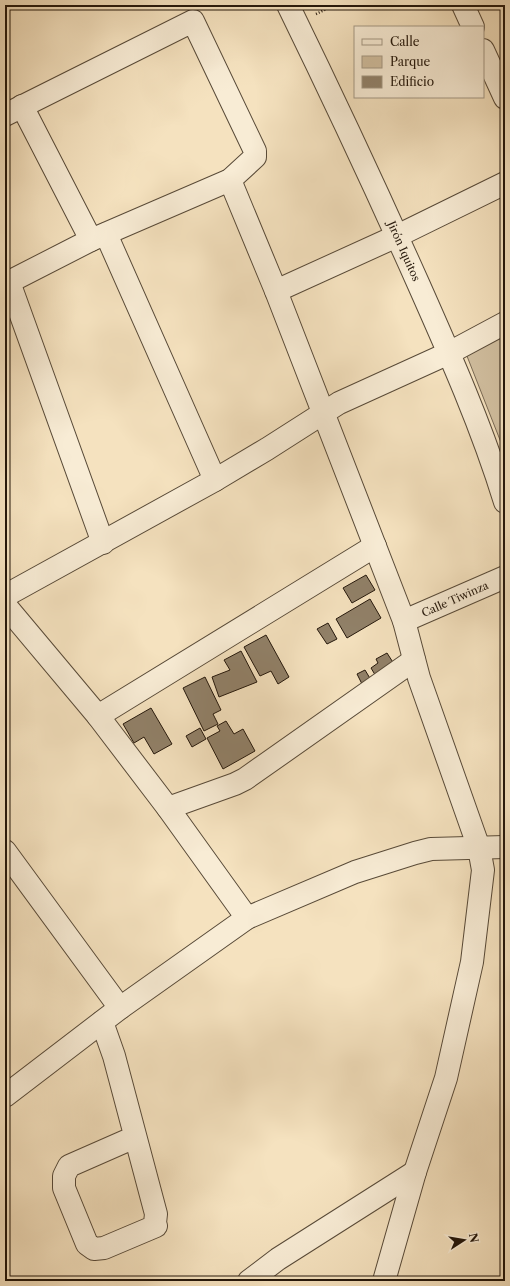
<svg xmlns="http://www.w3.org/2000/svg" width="510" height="1286" viewBox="0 0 510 1286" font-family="'Libre Caslon Text',serif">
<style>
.green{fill:#d1bfa0;stroke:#7a6b56}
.building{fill:#918169;stroke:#24170b}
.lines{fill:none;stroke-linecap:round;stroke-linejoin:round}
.minor-casing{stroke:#584a38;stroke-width:24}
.path{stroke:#24170b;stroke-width:2.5;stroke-dasharray:1 2;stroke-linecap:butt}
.minor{stroke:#f8ecd5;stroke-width:22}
.labels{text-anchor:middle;stroke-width:3;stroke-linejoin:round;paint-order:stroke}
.street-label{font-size:11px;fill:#24170b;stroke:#f8ecd5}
</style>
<rect width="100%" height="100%" fill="#f5e2bf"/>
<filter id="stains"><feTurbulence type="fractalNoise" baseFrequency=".005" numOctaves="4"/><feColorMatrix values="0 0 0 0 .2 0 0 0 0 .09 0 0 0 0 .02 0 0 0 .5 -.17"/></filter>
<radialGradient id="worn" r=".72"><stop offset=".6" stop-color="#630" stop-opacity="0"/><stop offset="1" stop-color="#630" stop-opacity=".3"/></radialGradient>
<path class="green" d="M 505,332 L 505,444 L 502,445 L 465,351 Z"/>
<g class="building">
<path d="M 366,575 L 375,590 L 352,603 L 343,588 Z"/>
<path d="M 370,599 L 381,618 L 347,638 L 336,619 Z"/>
<path d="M 328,623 L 337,639 L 327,644 L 317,629 Z"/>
<path d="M 266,635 L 289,677 L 278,684 L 271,671 L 260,676 L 244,647 Z"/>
<path d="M 241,651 L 257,682 L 219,697 L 212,677 L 230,670 L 224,660 Z"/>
<path d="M 387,653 L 396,667 L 377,678 L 371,668 L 378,663 L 376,659 Z"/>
<path d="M 365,670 L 371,680 L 362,684 L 357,674 Z"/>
<path d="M 205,677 L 221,710 L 213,714 L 218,724 L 204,731 L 183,688 Z"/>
<path d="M 151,708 L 172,744 L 154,754 L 144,737 L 134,743 L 123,724 Z"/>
<path d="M 226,721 L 234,734 L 243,729 L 255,751 L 223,769 L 207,738 L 220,731 L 217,726 Z"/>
<path d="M 200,728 L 206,739 L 192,747 L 186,736 Z"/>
</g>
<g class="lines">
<g class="minor-casing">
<g id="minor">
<path d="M 288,5 C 333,97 376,189 418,283 C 450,355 482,427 505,502"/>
<path d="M 463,5 L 473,27"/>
<path d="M 483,50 L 505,98"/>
<path d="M 22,106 L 91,240"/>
<path d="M 5,115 L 193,21 L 255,151 L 255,157 L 230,180 L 91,240 L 5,284"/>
<path d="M 230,180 L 276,291 L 404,621 L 419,678 L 479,848 L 483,870 L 472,962 L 446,1078 L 415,1172 L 384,1281"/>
<path d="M 106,234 L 215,480"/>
<path d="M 9,282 L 103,543"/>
<path d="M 276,291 L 397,236 L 505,183"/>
<path d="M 5,597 L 12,592 L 215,480 L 267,449 L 339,403 L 449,353 L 505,323"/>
<path d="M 5,605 L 98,716 L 168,808 L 247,918"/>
<path d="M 404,621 L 505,577"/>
<path d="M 98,716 L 375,546"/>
<path d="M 168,808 L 235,784 L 245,779 L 414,660"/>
<path d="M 5,851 L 120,1008"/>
<path d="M 102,1022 L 114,1056 L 156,1214 L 155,1223 L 156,1226 L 104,1248 L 94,1249 L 87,1244 L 64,1188 L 64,1176 L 69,1166 L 135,1137"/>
<path d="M 5,1096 L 120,1008 L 247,918 L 355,872 L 415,853 L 431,849 L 505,847"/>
<path d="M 249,1281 L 278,1259 L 415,1172"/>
</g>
</g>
<path class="path" d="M 316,14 L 335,5"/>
<use href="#minor" class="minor"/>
</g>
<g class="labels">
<g class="street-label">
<text transform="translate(404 251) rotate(66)" y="4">Jirón Iquitos</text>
<text transform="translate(455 599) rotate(-24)" y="4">Calle Tiwinza</text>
</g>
</g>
<rect width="510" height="1286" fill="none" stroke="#f5e2bf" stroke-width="20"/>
<rect x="6" y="6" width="498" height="1274" fill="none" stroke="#24170b" stroke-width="2"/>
<rect x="10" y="10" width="490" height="1266" fill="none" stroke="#24170b"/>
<rect x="354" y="26" width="130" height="72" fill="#f8ecd5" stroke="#a39784"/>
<rect x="362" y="39" width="20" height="6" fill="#f8ecd5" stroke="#a39784"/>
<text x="390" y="46" font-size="12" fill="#24170b">Calle</text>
<rect x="362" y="56" width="20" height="12" fill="#d1bfa0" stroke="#a39784"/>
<text x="390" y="66" font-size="12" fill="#24170b">Parque</text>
<rect x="362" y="76" width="20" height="12" fill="#918169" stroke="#a39784"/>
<text x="390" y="86" font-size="12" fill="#24170b">Edificio</text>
<g transform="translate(464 1240) rotate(78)" stroke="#f8ecd5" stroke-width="3" paint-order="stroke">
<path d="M0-3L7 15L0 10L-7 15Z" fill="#24170b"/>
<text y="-6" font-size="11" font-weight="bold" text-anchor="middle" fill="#24170b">N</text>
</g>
<rect width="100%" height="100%" filter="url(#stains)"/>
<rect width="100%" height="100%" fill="url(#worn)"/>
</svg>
